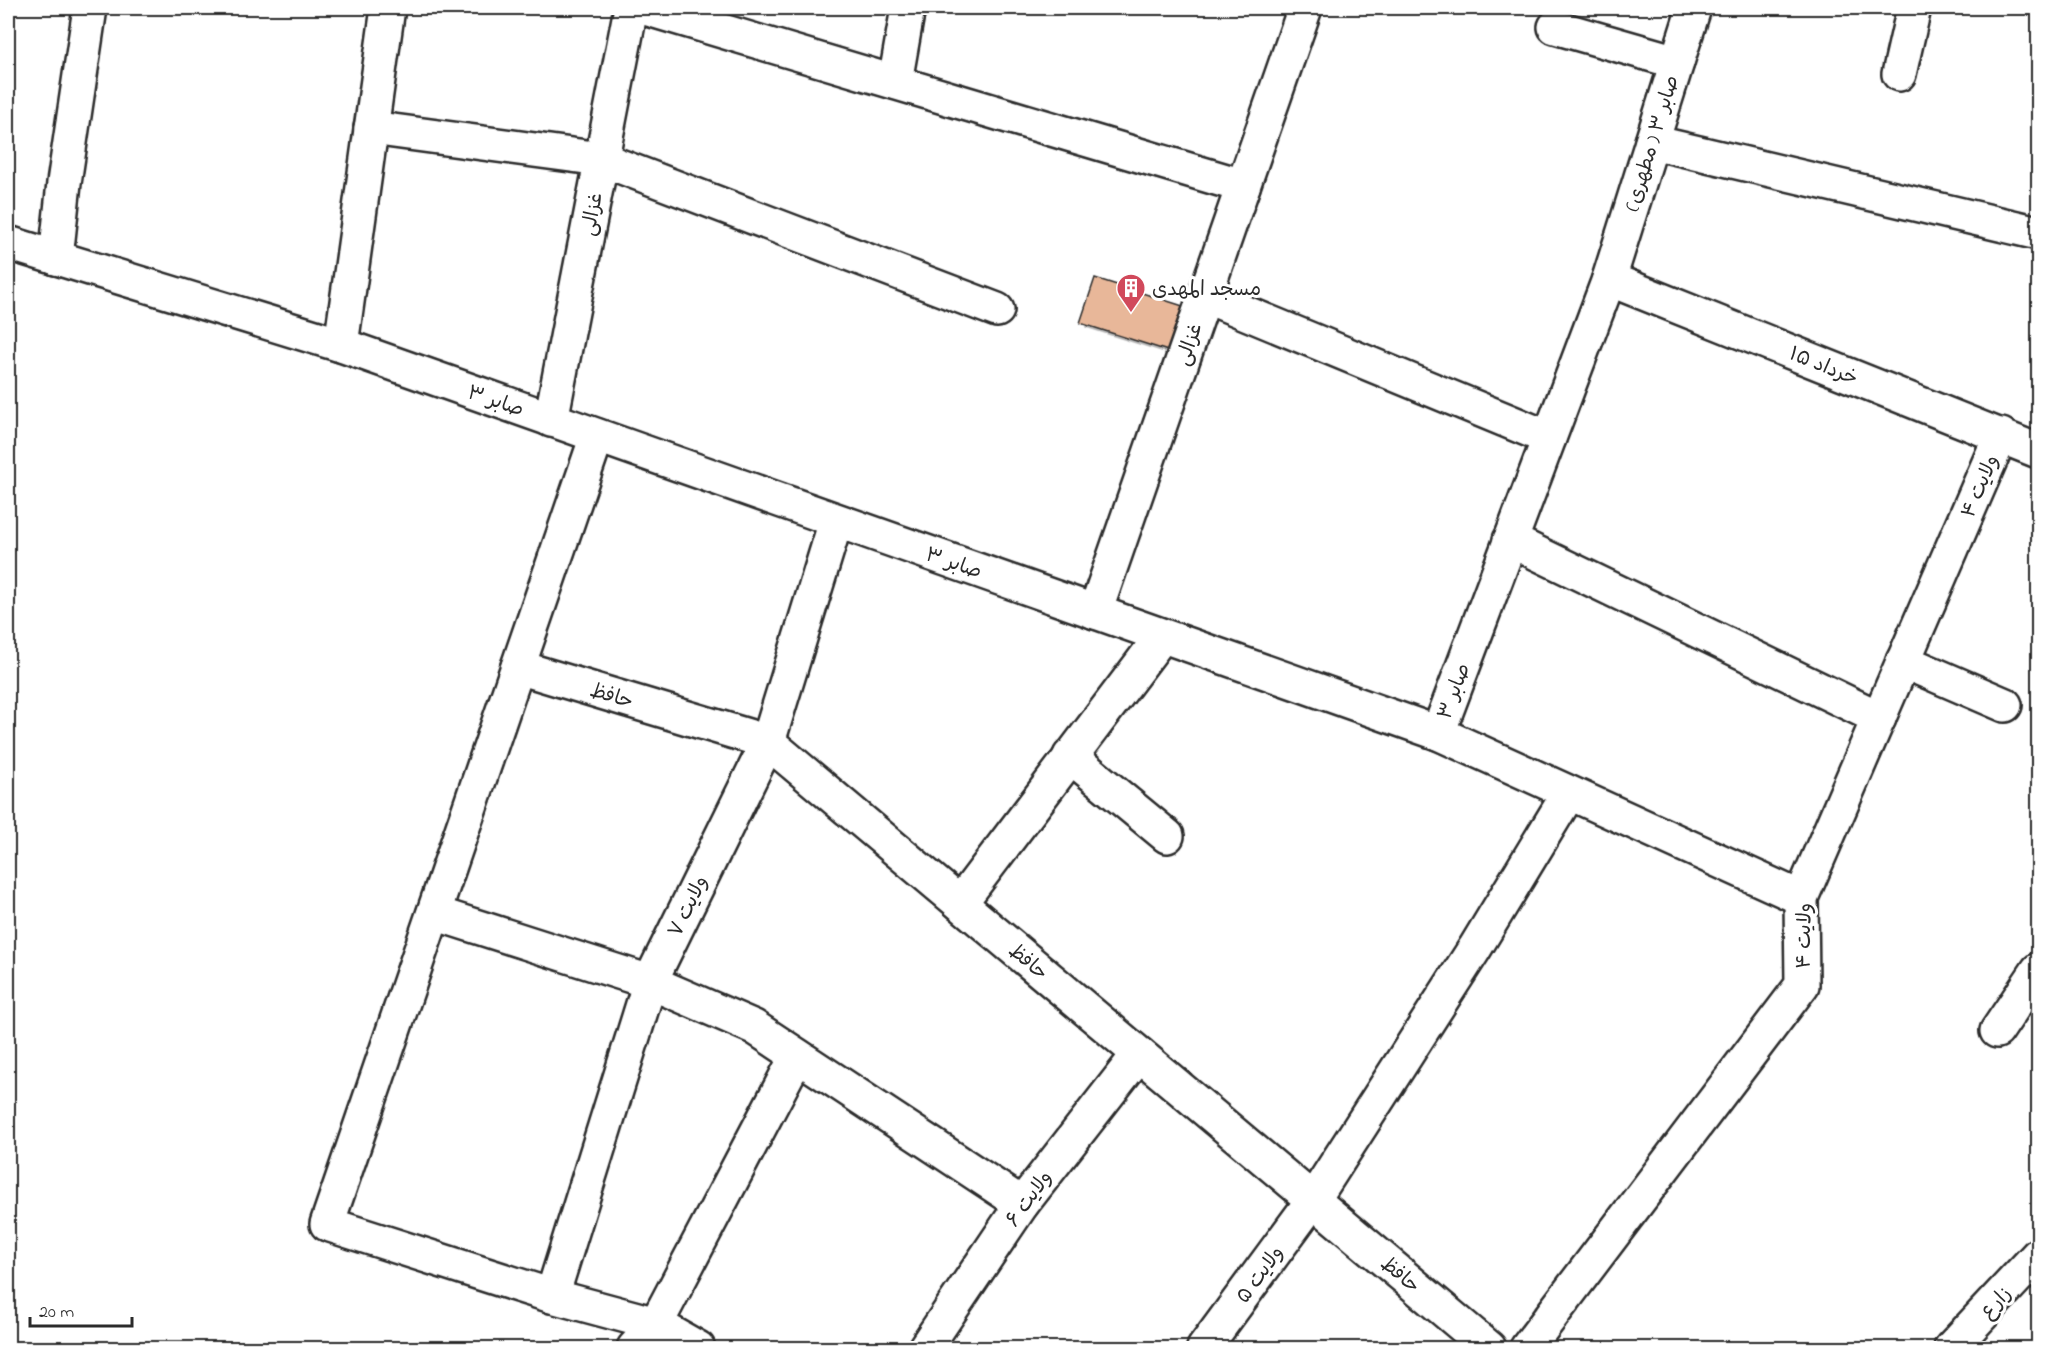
<svg xmlns="http://www.w3.org/2000/svg" width="2046" height="1356" viewBox="0 0 2046 1356" font-family="'Indie Flower','Playpen Sans Arabic',sans-serif">
<style>
.building{fill:#e8b799;stroke:#2b2b2b;stroke-width:1.5;filter:url(#shadow)}
.lines{fill:none;stroke-linecap:round;stroke-linejoin:round}
.street-casing{stroke:#2b2b2b;stroke-width:38}
.secondary-casing{stroke:#2b2b2b;stroke-width:38}
.street{stroke:#fff;stroke-width:33}
.secondary{stroke:#fff;stroke-width:33}
.labels{text-anchor:middle;stroke-width:6;stroke-linejoin:round;paint-order:stroke}
.street-label{font-size:20px;fill:#2b2b2b;stroke:#fff}
.poi-label{font-size:20px;fill:#2b2b2b;stroke:#fff;text-anchor:start}
</style>
<defs>
<filter id="shadow"><feDropShadow dx="6" dy="4" stdDeviation="0" flood-color="#0004"/></filter>
</defs>
<rect width="100%" height="100%" fill="#fff"/>
<filter id="ink" filterUnits="userSpaceOnUse"><feTurbulence type="fractalNoise" baseFrequency=".0167" numOctaves="2"/><feDisplacementMap in="SourceGraphic" scale="12" xChannelSelector="R" yChannelSelector="G"/><feConvolveMatrix kernelMatrix="1 2 1 2 8 2 1 2 1" color-interpolation-filters="sRGB"/></filter>
<g filter="url(#ink)">
<path class="building" d="M 1095,278 L 1183,306 L 1168,351 L 1080,323 Z"/>
<g class="lines">
<g class="street-casing">
<g id="street">
<path d="M 645,8 L 1243,186"/>
<path d="M 1555,27 L 1677,62"/>
<path d="M 1899,74 L 1914,8"/>
<path d="M 895,82 L 908,8"/>
<path d="M 371,128 L 601,159 L 997,310"/>
<path d="M 1652,142 L 2038,233"/>
<path d="M 56,258 L 64,183 L 90,8"/>
<path d="M 1205,296 L 1549,438"/>
<path d="M 341,345 L 388,8"/>
<path d="M 551,420 L 631,8"/>
<path d="M 597,436 L 327,1224 L 552,1296 L 656,1324 L 797,1056"/>
<path d="M 1510,540 L 1879,718"/>
<path d="M 1095,612 L 1305,8"/>
<path d="M 1903,661 L 2005,705"/>
<path d="M 1438,733 L 1801,898"/>
<path d="M 1070,756 L 1167,836"/>
<path d="M 960,903 L 1162,636"/>
<path d="M 434,913 L 650,982 L 754,1027 L 1022,1204"/>
<path d="M 1997,1031 L 2038,970"/>
<path d="M 552,1296 L 650,982 L 768,742 L 836,521"/>
<path d="M 634,1348 L 656,1324 L 698,1348"/>
<path d="M 925,1348 L 1022,1204 L 1139,1054"/>
<path d="M 1204,1348 L 1313,1200 L 1475,948 L 1569,793"/>
<path d="M 1527,1348 L 1802,985 L 1801,898 L 2001,435"/>
<path d="M 1951,1348 L 2038,1255"/>
</g>
</g>
<g class="secondary-casing">
<g id="secondary">
<path d="M 8,243 L 341,345 L 1438,733 L 1609,279 L 1694,8"/>
<path d="M 1609,279 L 2038,451"/>
<path d="M 518,667 L 768,742 L 1489,1348"/>
</g>
</g>
<use href="#street" class="street"/>
<use href="#secondary" class="secondary"/>
</g>
</g>
<defs>
<g id="building-pin" transform="scale(1.5)"><path d="M0 17L-7.5 6A9.5 9.5 0 1 1 7.5 6Z" fill="#d1495b" stroke="#fff"/><path d="M-4-6H4V6H1V3H-1V6H-4ZM-2.5-4.3h1.7v1.8h-1.7ZM.8-4.3h1.7v1.8H.8ZM-2.5-1h1.7V.8h-1.7ZM.8-1h1.7V.8H.8Z" fill="#fff"/></g>
</defs>
<g fill-rule="evenodd">
<use href="#building-pin" x="1131" y="288"/>
</g>
<g class="labels">
<g class="street-label">
<text transform="translate(1651 143) rotate(-73)" y="7">صابر ۳ ( مطهری)</text>
<text transform="translate(591 214) rotate(-79)" y="7">غزالی</text>
<text transform="translate(1188 344) rotate(-71)" y="7">غزالی</text>
<text transform="translate(1824 365) rotate(22)" y="7">۱۵ خرداد</text>
<text transform="translate(496 400) rotate(19)" y="7">صابر ۳</text>
<text transform="translate(1979 486) rotate(-67)" y="7">ولایت ۴</text>
<text transform="translate(954 562) rotate(19)" y="7">صابر ۳</text>
<text transform="translate(1453 691) rotate(-69)" y="7">صابر ۳</text>
<text transform="translate(612 695) rotate(17)" y="7">حافظ</text>
<text transform="translate(687 906) rotate(-64)" y="7">ولایت ۷</text>
<text transform="translate(1803 936) rotate(-89)" y="7">ولایت ۴</text>
<text transform="translate(1029 961) rotate(40)" y="7">حافظ</text>
<text transform="translate(1028 1198) rotate(-54)" y="7">ولایت ۶</text>
<text transform="translate(1259 1274) rotate(-54)" y="7">ولایت ۵</text>
<text transform="translate(1401 1274) rotate(40)" y="7">حافظ</text>
<text transform="translate(1995 1302) rotate(-47)" y="7">زارع</text>
</g>
<g class="poi-label">
<text x="1152" y="295">مسجد المهدی</text>
</g>
</g>
<rect width="2046" height="1356" fill="none" stroke="#fff" stroke-width="30"/>
<rect x="15" y="15" width="2016" height="1326" fill="none" stroke="#2b2b2b" stroke-width="2" filter="url(#ink)"/>
<path d="M30 1317v9h102v-9" fill="none" stroke="#2b2b2b" stroke-width="3"/>
<text x="39" y="1317" font-size="18" fill="#2b2b2b" stroke="#ffffff" stroke-width="4.5" paint-order="stroke">20 m</text>
</svg>
